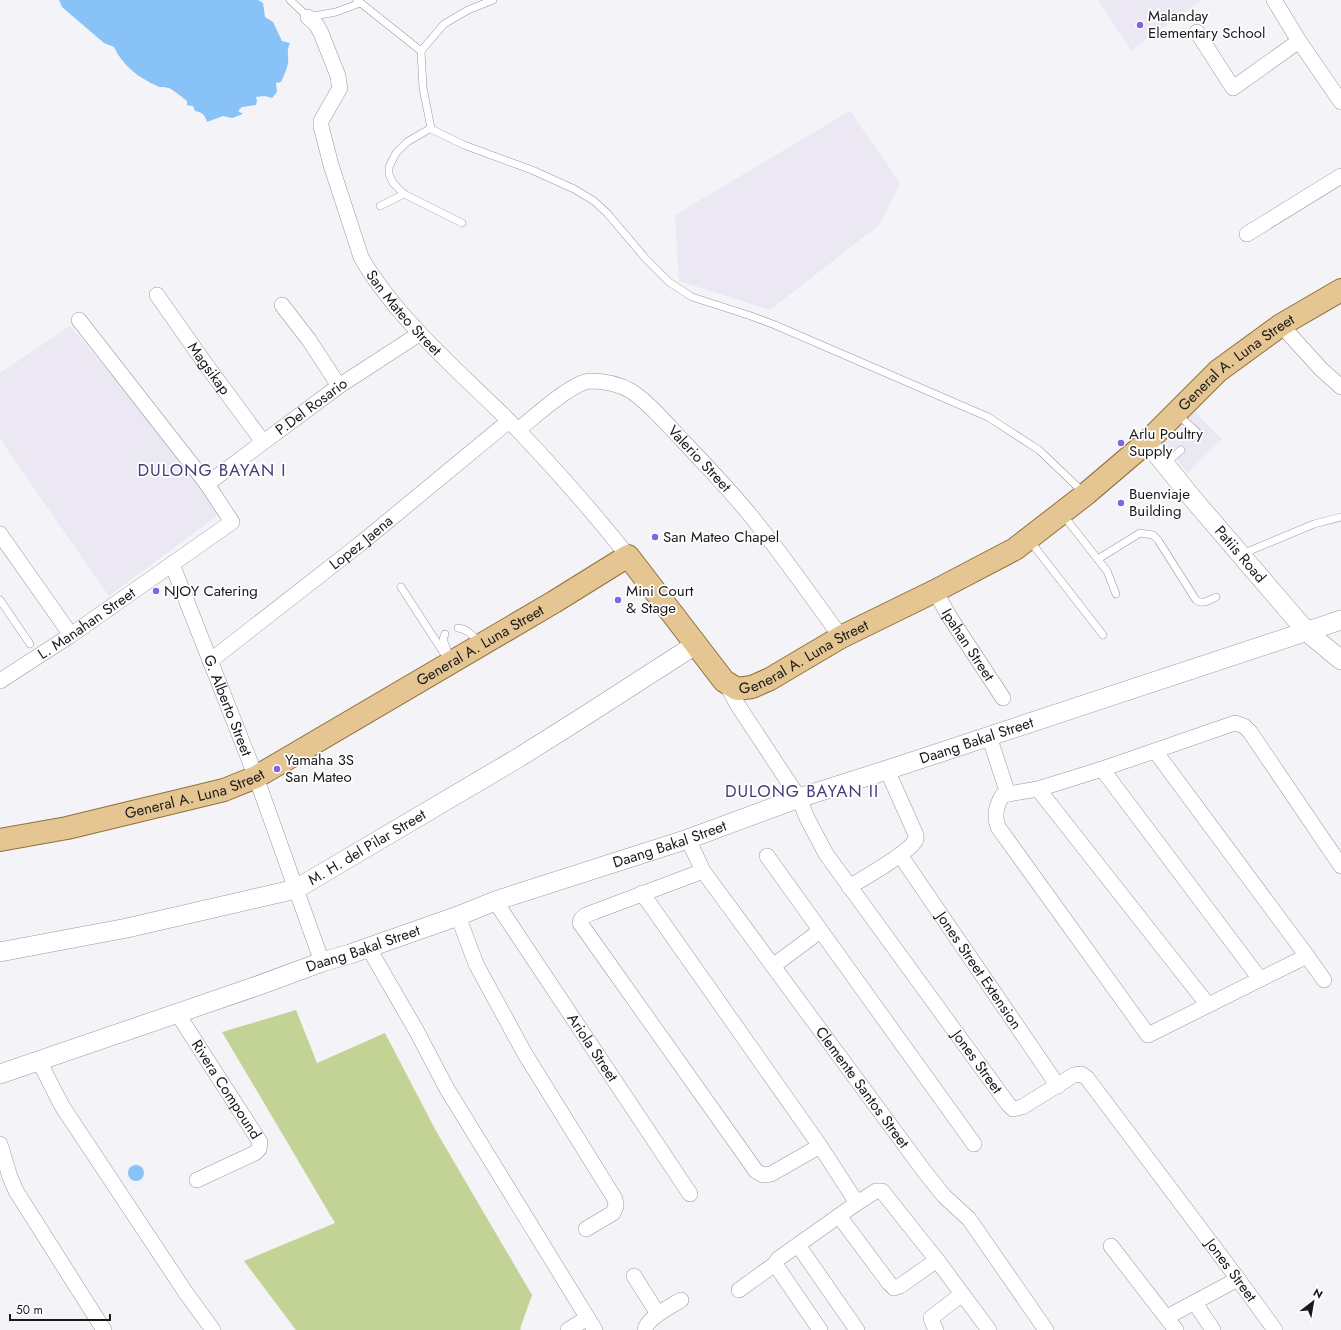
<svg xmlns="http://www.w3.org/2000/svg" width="1341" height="1330" viewBox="0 0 1341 1330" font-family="Jost,sans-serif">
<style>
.built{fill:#ebe7f3}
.green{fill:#c3d295}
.water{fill:#89c2f6}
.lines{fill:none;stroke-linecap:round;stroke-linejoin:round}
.service-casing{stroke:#9a989d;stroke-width:8}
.minor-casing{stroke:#9a989d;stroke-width:16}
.tertiary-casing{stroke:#9a989d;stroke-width:20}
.primary-casing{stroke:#927039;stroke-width:24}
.service{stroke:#fff;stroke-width:7}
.minor{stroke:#fff;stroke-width:15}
.tertiary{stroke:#fff;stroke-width:19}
.primary{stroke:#e5c592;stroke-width:22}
.poi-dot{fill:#8164df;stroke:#fff;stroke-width:1.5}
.labels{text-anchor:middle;stroke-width:3.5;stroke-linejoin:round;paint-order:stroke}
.poi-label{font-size:15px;fill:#19191a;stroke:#fff;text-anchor:start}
.street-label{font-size:15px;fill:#19191a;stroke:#fff}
.quarter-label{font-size:17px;letter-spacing:1px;fill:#483b78;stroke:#fff}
</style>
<rect width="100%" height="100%" fill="#f4f3f7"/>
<g class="built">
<path d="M 1098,0 L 1201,0 L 1201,1 L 1131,50 Z"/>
<path d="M 850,111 L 900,183 L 879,225 L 770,310 L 679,281 L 675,215 Z"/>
<path d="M 70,326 L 203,483 L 216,502 L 218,515 L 109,596 L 0,439 L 0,373 Z"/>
<path d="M 1191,408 L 1222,439 L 1188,473 L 1159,438 Z"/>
</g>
<path class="green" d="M 296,1010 L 317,1063 L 385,1033 L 436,1131 L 532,1295 L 520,1329 L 521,1330 L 296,1330 L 244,1261 L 335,1223 L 222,1032 Z"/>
<g class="water">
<path d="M 59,0 L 258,0 L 263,3 L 265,17 L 273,22 L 282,41 L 290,43 C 286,52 289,54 288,63 C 287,69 284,76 281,82 L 276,83 L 277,92 L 272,98 L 265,96 L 256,97 L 257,101 L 256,105 L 242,107 L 238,111 L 243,114 L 232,118 L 223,116 L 207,122 C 205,115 202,112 195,111 L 193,106 L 187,105 L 187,101 C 182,97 175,91 169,88 C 165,87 161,88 157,86 C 139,78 122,65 114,47 L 104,43 L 62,7 Z"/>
<circle cx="136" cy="1173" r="8"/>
</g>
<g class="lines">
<g class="service-casing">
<g id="service">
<path d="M 290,0 L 308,17 L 336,12 L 360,3"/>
<path d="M 357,0 L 421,51 L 423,88 L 431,128 L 433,130 L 464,145 L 532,170 L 574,189 L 594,201 L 607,213 L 646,259 L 669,282 L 692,297 L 751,316 L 775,325 L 988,417 L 1039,450 L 1084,493"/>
<path d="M 421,51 L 444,24 L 468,10 L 493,0"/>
<path d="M 431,128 L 407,142 L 396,153 L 389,167 L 389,174 L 393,183 L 404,194 L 462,223"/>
<path d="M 380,206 L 404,194"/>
<path d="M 1178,415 L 1197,432 L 1193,437"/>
<path d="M 1166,463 L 1181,450"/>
<path d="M 1063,515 L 1107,571 L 1116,594"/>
<path d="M 1030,541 L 1103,635"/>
<path d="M 1242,554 L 1314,524 L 1341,517"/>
<path d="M 1098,559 L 1140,533 L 1153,535 L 1158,540 L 1196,600 C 1202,605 1210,600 1216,597"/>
<path d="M 401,587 L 449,661"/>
<path d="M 0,600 L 30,644"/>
<path d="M 458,628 C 468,629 474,637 480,643"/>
<path d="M 445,634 L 443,639 L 447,650"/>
</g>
</g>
<g class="minor-casing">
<g id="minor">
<path d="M 1274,0 L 1299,41 L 1341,102"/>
<path id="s1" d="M 308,17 L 316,24 L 321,33 L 338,76 L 339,84 L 340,88 L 321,121 L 321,126 L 331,165 L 361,257 C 371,276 385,293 398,309 C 435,353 478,389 518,430 C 556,470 593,512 628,556"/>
<path d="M 1197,32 L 1233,88 L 1299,41"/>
<path d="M 1247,234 L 1341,176"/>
<path id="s2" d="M 157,295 L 204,362 L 263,442"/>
<path d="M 282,305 L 309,340 L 339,386"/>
<path d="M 1281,325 L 1321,369 L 1341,387"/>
<path id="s3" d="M 518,430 C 533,418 572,382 590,381 C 604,381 619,384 631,391 C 652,405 668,426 685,443 C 710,470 736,496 758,525 C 787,561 813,599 841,637"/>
<path id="s4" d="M 207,484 L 339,386 L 419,334"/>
<path d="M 0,534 L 71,635"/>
<path id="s5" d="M 172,564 L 256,777 L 322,962"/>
<path id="s6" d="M 935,591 L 949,616 L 1003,698"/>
<path id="s7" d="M 210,661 L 360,544 L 509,421"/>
<path id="s8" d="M 0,681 L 71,635 L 232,522 L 207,484 L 79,320"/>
<path id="s9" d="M 725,682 L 737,704 L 799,798 L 807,818 L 826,854 L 1008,1104 L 1013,1109 L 1022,1107 L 1074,1075 L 1081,1074 L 1087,1078 L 1238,1279 L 1275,1330"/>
<path d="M 989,736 L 1008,794 L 1002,796 C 996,807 994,815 998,827 L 1148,1035 L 1307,956"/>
<path d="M 1155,751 L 1307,956 L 1324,980"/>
<path d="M 1102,769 L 1260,979"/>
<path d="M 1038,789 L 1208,1005"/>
<path d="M 1008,794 L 1038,789 L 1102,769 L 1235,723 L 1244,726 L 1250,732 L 1341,866"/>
<path id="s10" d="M 688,839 L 703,871 L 924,1171 L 944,1196 L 969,1219 L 1046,1330"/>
<path id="s11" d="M 900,855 L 1058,1086"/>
<path d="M 767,856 L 974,1144"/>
<path d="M 703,871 L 594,912 C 588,914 581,916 580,923 L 756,1171 L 763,1175 L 771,1174 L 820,1146"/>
<path d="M 849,887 C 864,878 907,854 915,841 C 917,839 916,838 916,835 L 887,770"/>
<path d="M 642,893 L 820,1146 L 857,1203"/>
<path id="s12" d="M 495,901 L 690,1194"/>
<path d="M 458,916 L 476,964 L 525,1054 L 615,1199 L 616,1206 L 613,1213 L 586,1229"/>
<path d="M 368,947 L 416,1030 L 447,1089 L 595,1330"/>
<path d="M 773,966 L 820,931"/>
<path id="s13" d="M 177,1013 L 260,1142 L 259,1149 L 255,1153 L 197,1180"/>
<path d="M 39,1061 L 62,1106 L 186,1293 L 213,1330"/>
<path d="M 0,1144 L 10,1177 L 16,1191 L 104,1330"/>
<path d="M 839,1216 L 889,1283 L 894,1288 L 900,1286 L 937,1260"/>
<path d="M 798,1245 L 857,1330"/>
<path d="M 1111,1246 L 1176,1330"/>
<path d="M 634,1276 L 658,1314"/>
<path d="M 739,1290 L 775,1264"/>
<path d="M 1195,1303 L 1213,1330"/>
<path d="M 1167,1317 L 1238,1279"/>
<path d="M 568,1330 L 587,1318"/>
<path d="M 645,1330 C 646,1319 671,1306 681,1300"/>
<path d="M 820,1330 L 775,1264 L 778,1259 L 857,1203 L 876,1191 L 882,1191 L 937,1260 L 989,1330"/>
<path d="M 936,1330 L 934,1326 L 931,1318 L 962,1294"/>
</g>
</g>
<g class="tertiary-casing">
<g id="tertiary">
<path id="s14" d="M 1147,442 L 1193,499 L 1307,632 L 1341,660"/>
<path id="s15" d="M 0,952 L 127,928 L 296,889 L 518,758 L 580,719 L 695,645"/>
<path id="s16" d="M 0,1074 L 254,987 L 322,962 L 350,954 L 458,916 L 495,901 L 688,839 L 799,798 L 887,770 L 1341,620"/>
</g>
</g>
<g class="primary-casing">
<g id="primary">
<path id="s17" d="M 0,840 L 67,828 L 224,790 L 256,777 L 554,602 L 628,556 L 724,681 L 737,689 L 752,687 L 770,679 L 841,637 L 935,591 L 1015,549 L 1086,494 L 1147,442 L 1218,371 L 1281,325 L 1341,290"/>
</g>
</g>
<use href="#service" class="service"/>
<use href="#minor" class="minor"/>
<use href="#tertiary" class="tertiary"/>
<use href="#primary" class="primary"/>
</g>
<g class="poi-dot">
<circle cx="1140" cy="25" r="4"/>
<circle cx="1121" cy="443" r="4"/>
<circle cx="1121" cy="503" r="4"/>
<circle cx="655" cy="537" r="4"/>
<circle cx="156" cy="591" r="4"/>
<circle cx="618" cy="600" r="4"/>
<circle cx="277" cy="769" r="4"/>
</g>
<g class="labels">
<g class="poi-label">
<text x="1148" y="21">Malanday<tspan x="1148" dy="17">Elementary School</tspan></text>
<text x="1129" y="439">Arlu Poultry<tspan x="1129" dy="17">Supply</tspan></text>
<text x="1129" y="499">Buenviaje<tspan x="1129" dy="17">Building</tspan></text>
<text x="663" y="542">San Mateo Chapel</text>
<text x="164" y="596">NJOY Catering</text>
<text x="626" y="596">Mini Court<tspan x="626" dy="17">&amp; Stage</tspan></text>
<text x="285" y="765">Yamaha 3S<tspan x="285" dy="17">San Mateo</tspan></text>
</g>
<g class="street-label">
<text dy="5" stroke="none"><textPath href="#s1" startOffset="330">San Mateo Street</textPath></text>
<text dy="5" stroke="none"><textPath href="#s17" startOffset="1472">General A. Luna Street</textPath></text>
<text dy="5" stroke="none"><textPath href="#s2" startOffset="90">Magsikap</textPath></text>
<text dy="5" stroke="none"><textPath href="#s4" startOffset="130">P.Del Rosario</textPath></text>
<text dy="5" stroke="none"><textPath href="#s3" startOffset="227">Valerio Street</textPath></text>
<text dy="5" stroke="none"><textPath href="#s7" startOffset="192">Lopez Jaena</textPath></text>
<text dy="5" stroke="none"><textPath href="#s14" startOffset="146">Patiis Road</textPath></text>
<text dy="5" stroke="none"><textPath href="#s8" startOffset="104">L. Manahan Street</textPath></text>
<text dy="5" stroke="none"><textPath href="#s17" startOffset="524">General A. Luna Street</textPath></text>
<text dy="5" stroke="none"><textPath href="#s6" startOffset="63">Ipahan Street</textPath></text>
<text dy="5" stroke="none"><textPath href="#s17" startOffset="944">General A. Luna Street</textPath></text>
<text dy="5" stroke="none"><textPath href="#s5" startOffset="152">G. Alberto Street</textPath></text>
<text dy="5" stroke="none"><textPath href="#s16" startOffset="1032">Daang Bakal Street</textPath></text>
<text dy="5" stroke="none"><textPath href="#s17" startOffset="200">General A. Luna Street</textPath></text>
<text dy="5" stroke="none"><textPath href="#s16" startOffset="708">Daang Bakal Street</textPath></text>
<text dy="5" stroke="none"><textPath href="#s15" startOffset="385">M. H. del Pilar Street</textPath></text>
<text dy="5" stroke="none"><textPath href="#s16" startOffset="384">Daang Bakal Street</textPath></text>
<text dy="5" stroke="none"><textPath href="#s11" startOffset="140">Jones Street Extension</textPath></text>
<text dy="5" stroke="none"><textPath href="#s12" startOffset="176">Ariola Street</textPath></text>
<text dy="5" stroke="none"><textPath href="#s9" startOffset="457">Jones Street</textPath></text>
<text dy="5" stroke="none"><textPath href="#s10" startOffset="304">Clemente Santos Street</textPath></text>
<text dy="5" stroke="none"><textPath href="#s13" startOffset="91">Rivera Compound</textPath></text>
<text dy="5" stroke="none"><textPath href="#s9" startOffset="841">Jones Street</textPath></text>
</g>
<g class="quarter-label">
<text x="212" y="476">DULONG BAYAN I</text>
<text x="802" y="797">DULONG BAYAN II</text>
</g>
</g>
<g transform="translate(1313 1302) rotate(31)" stroke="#ffffff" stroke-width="3" paint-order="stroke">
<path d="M0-3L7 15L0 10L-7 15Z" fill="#19191a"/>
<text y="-6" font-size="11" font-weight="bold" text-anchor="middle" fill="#19191a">N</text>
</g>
<path d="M10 1314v6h100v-6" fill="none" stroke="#19191a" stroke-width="2"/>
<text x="16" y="1314" font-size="12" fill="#19191a" stroke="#ffffff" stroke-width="3" paint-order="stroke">50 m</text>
</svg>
